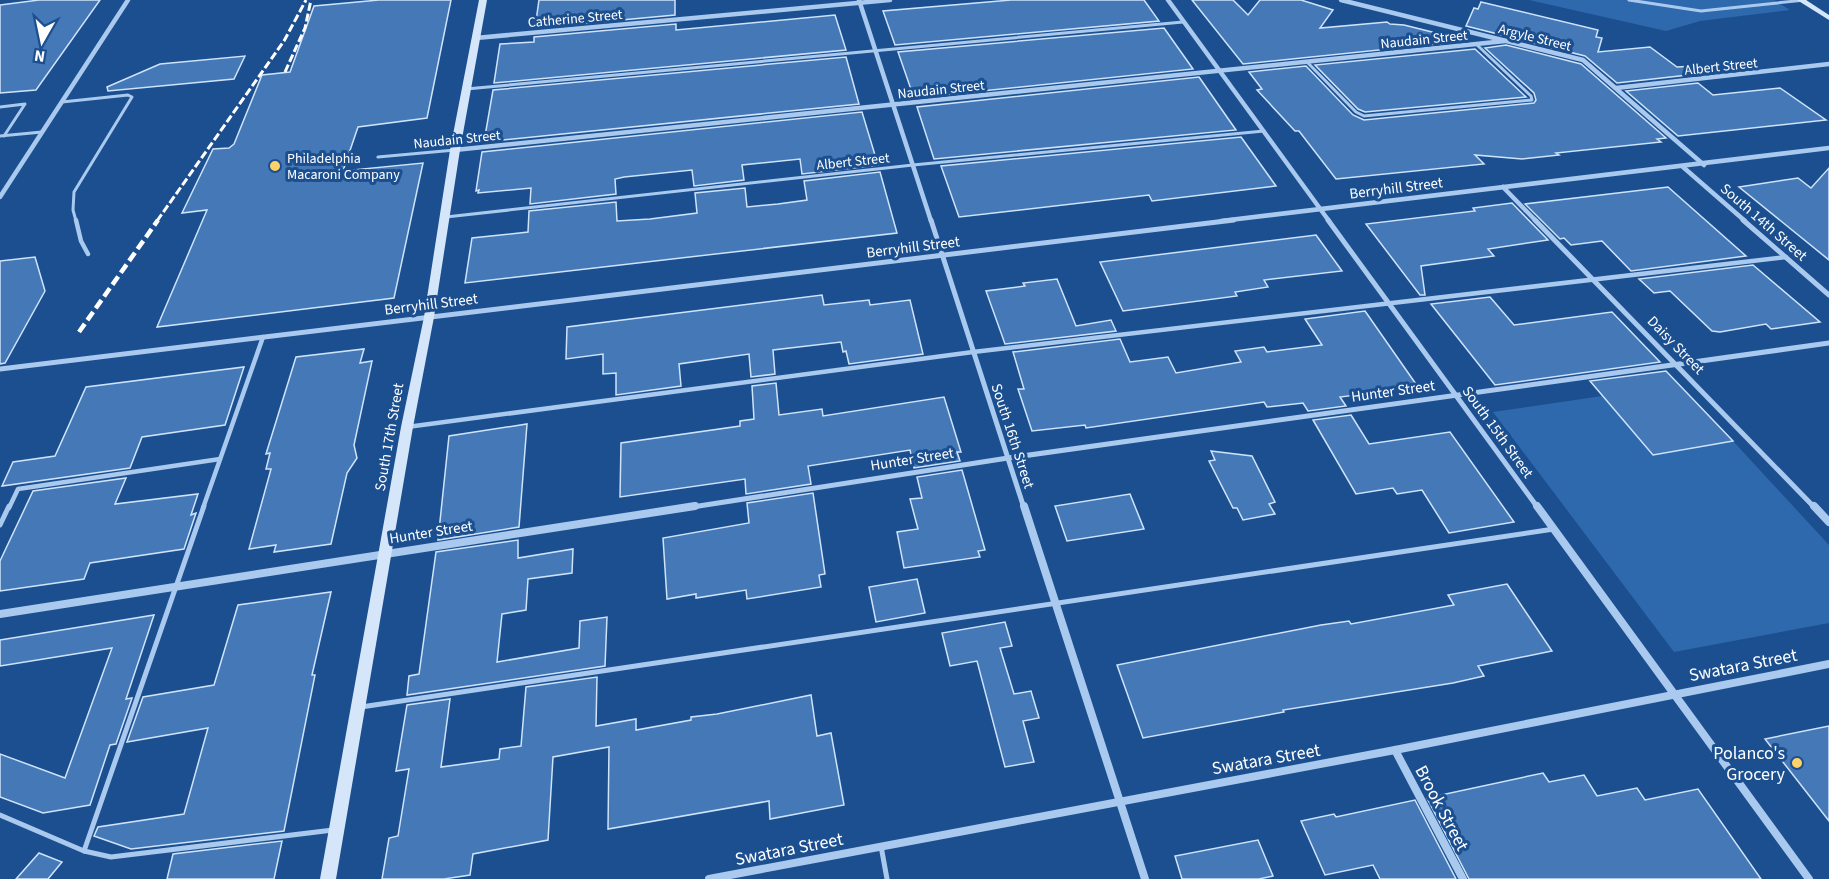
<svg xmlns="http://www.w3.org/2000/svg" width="1829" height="879" viewBox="0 0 1829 879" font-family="'Source Sans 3',sans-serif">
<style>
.green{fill:#2e69ad}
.building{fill:#4478b7;stroke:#cfe3fa;stroke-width:1.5}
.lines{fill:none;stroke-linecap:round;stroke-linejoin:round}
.lane-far2{stroke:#a9c9ee;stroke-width:3}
.lane-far1{stroke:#a9c9ee;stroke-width:4.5}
.lane{stroke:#a9c9ee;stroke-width:5}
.street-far2{stroke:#a9c9ee;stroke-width:4.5}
.street-far1{stroke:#a9c9ee;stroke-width:5}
.street{stroke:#a9c9ee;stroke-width:8}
.secondary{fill:#d6e6fa;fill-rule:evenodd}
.rail-far1{stroke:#fff;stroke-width:3;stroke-dasharray:8 3;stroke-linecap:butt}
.rail{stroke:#fff;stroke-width:4.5;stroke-dasharray:10 4.5;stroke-linecap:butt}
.poi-dot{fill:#ffd166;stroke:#1b4f8f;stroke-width:2}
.labels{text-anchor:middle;stroke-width:6;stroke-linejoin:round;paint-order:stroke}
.far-street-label{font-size:14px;fill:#fff;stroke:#1b4f8f}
.far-poi-label{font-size:14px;fill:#fff;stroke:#1b4f8f;text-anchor:start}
.street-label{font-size:15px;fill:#fff;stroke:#1b4f8f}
.near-street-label{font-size:18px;fill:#fff;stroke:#1b4f8f}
.near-poi-label{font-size:18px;fill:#fff;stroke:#1b4f8f;text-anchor:end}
</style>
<rect width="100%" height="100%" fill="#1b4f8f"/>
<g class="green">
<path d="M 1529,0 L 1774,0 L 1790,10 L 1700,21 L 1666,31 Z"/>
<path d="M 1602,396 L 1653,455 L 1733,441 L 1829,545 L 1829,623 L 1674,652 L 1493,412 Z"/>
</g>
<g class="building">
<path d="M 39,0 L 100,0 L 36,90 L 0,93 L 0,5 Z"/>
<path d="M 379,0 L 451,0 L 427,118 L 358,127 L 343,171 L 423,163 L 394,298 L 157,327 L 207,210 L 182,213 L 213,149 L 229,148 L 234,144 L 262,75 L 290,72 L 314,6 Z"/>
<path d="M 539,0 L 675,0 L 675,15 L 535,28 Z"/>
<path d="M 1011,0 L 1144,0 L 1159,21 L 895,45 L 883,11 Z"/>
<path d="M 1192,0 L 1233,0 L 1248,15 L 1260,0 L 1301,0 L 1333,10 L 1320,28 L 1387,22 L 1390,24 L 1404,25 L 1436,33 L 1447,43 L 1243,64 Z"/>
<path d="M 1481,2 L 1598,30 L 1596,37 L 1602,38 L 1598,52 L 1650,47 L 1677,67 L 1695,66 L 1697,74 L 1617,83 L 1585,56 L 1466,26 L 1474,8 L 1478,9 Z"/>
<path d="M 835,15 L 846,50 L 494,83 L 500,44 L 534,42 L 534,37 L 676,24 L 676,30 Z"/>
<path d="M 1164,28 L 1193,69 L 914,98 L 898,52 Z"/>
<path d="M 1506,45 L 1581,64 L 1666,138 L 1657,139 L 1661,142 L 1556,153 L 1559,155 L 1522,159 L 1475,155 L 1484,164 L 1336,179 L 1299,131 L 1295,131 L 1257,90 L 1262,89 L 1249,72 L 1306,66 L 1353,115 L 1364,120 L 1534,103 L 1536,100 L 1534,93 L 1485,48 Z"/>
<path d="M 1475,49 L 1526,97 L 1365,112 L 1358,109 L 1315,65 Z"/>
<path d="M 245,56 L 234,79 L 108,91 L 107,87 L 160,64 Z"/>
<path d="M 846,57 L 859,104 L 484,142 L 493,90 Z"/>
<path d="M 1199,77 L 1236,130 L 934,159 L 917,107 Z"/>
<path d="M 1698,83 L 1713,95 L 1780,88 L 1826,120 L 1678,136 L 1626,91 Z"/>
<path d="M 862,112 L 878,165 L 802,174 L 800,159 L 742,165 L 744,180 L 694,186 L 692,170 L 624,177 L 615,179 L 616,194 L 530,204 L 531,188 L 478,193 L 479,190 L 476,191 L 482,152 Z"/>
<path d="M 1241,137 L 1276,186 L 1152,201 L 1149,195 L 959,217 L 941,166 Z"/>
<path d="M 1829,168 L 1829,260 L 1739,187 L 1798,178 L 1811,188 Z"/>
<path d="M 880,172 L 897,233 L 465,283 L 472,238 L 528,232 L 529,211 L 616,202 L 617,221 L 650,219 L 697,213 L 695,193 L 745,188 L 747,207 L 778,204 L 807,200 L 804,181 Z"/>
<path d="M 1668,187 L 1746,256 L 1631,271 L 1602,241 L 1571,245 L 1564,238 L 1560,239 L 1525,204 Z"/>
<path d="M 1512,203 L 1548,240 L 1488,249 L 1494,256 L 1421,266 L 1425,295 L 1420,295 L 1366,224 L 1475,211 L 1473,208 Z"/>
<path d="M 1316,235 L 1342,271 L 1264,280 L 1268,287 L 1235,292 L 1237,296 L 1123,311 L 1100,262 Z"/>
<path d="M 35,257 L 45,291 L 5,363 L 0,364 L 0,261 Z"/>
<path d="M 1753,265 L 1820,322 L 1771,329 L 1766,324 L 1720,332 L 1712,331 L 1670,291 L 1654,293 L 1639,279 Z"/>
<path d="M 1057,279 L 1076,326 L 1111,320 L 1116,331 L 1005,344 L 986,291 L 1025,286 L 1023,283 Z"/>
<path d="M 822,295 L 824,305 L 869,300 L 870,305 L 910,300 L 923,354 L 849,364 L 846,351 L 843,352 L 841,342 L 773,350 L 775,374 L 751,377 L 749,354 L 679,364 L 681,386 L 616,395 L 616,373 L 603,374 L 603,354 L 566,359 L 567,327 Z"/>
<path d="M 1490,297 L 1514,325 L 1612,312 L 1660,362 L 1495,385 L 1431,304 Z"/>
<path d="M 1365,311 L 1418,387 L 1340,397 L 1346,406 L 1308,411 L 1303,403 L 1267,407 L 1264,402 L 1086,428 L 1085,425 L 1032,431 L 1018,389 L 1024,389 L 1013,352 L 1120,339 L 1130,362 L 1168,357 L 1176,373 L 1241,362 L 1235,351 L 1264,347 L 1267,352 L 1322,345 L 1305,319 Z"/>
<path d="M 364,349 L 360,363 L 372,361 L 354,445 L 357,458 L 347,473 L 331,544 L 274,552 L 276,545 L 249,549 L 271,469 L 266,469 L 270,453 L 266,454 L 296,357 Z"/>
<path d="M 244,367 L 225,425 L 142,437 L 130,468 L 2,486 L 13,462 L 55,456 L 86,387 Z"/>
<path d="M 1666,371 L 1733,441 L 1653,455 L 1590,381 Z"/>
<path d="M 776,383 L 779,415 L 822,409 L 823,416 L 944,397 L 961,452 L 957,452 L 960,461 L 914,468 L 910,450 L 808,466 L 811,484 L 746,494 L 745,479 L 620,497 L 621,443 L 740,426 L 740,421 L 754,419 L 752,386 Z"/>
<path d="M 1351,415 L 1369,444 L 1450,432 L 1514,522 L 1449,533 L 1422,490 L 1397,494 L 1393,488 L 1356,494 L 1313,420 Z"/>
<path d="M 527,424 L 519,527 L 438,540 L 449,436 Z"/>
<path d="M 1211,451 L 1252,456 L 1275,502 L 1269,504 L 1275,514 L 1243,520 L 1237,508 L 1233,508 L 1209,461 L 1215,460 Z"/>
<path d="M 962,470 L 985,550 L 978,551 L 980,557 L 904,568 L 897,532 L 918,529 L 910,499 L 922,498 L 917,477 Z"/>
<path d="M 126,478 L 115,504 L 198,494 L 191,515 L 196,513 L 184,549 L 90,563 L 84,579 L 0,591 L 0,561 L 33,491 Z"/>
<path d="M 813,493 L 825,574 L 819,575 L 821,587 L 747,599 L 746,590 L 696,598 L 696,594 L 667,599 L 663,538 L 749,523 L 747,503 Z"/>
<path d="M 1130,494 L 1144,529 L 1067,541 L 1055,506 Z"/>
<path d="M 518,540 L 518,558 L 573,549 L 572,573 L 528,579 L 526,610 L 502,614 L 497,662 L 579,648 L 580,621 L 607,617 L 605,666 L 407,695 L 409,676 L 419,674 L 436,552 Z"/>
<path d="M 917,579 L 925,613 L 876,622 L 869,587 Z"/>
<path d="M 1507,584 L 1552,651 L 1478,666 L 1484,676 L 1453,683 L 1283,710 L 1284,712 L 1143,738 L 1117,665 L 1321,625 L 1349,621 L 1351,624 L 1454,605 L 1448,595 Z"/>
<path d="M 331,592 L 312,675 L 315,675 L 284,831 L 131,849 L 94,836 L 98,827 L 184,814 L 208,728 L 127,742 L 143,697 L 214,685 L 238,605 Z"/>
<path d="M 154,615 L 126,699 L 132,698 L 116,744 L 110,745 L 90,805 L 43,813 L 0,797 L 0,754 L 65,778 L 112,648 L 0,666 L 0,640 Z"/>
<path d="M 1005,622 L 1012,646 L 1000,648 L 1014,694 L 1031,691 L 1039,718 L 1023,721 L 1034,762 L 1005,767 L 977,661 L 950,666 L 942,633 Z"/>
<path d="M 597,677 L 596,726 L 636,719 L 636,730 L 691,720 L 691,717 L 717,714 L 811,695 L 817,736 L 831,733 L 844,805 L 770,819 L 769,801 L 608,829 L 609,747 L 553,757 L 548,840 L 473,854 L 470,875 L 444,879 L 382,879 L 389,838 L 398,836 L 409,769 L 396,771 L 407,705 L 450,699 L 441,767 L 499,759 L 500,749 L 521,746 L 526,687 Z"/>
<path d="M 1829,726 L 1829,821 L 1765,739 Z"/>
<path d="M 1543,773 L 1549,782 L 1584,775 L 1597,796 L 1637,788 L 1645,800 L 1698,789 L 1761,879 L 1469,879 L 1427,798 Z"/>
<path d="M 1415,800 L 1456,879 L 1380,879 L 1373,865 L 1325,875 L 1301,821 L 1334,814 L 1336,817 Z"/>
<path d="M 1258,840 L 1273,876 L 1259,879 L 1182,879 L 1175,856 Z"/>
<path d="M 282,841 L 274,879 L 167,879 L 173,854 Z"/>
<path d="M 39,853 L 62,862 L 48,879 L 16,879 Z"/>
</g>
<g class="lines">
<g class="lane-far2">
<path d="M 1629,0 L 1701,11 L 1805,0"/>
<path d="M 1307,62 L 1356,112 L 1364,116 L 1532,100 L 1531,96 L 1476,44"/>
<path d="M 466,89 L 1183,22"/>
<path d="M 62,102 L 128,95 L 132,97 L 74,192 L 73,210 L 76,221"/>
<path d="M 0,107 L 25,104 L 4,136"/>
<path d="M 0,136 L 42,132"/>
<path d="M 378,157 L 455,150"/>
<path d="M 446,217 L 913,165 L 1264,131"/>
</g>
<g class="lane-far1">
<path d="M 76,220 L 81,241 L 88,254"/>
<path d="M 407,427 L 973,352 L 1786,257"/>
<path d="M 9,508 L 18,489 L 220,459"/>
<path d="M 203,508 L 263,337"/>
</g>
<g class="lane">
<path d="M 0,525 L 9,506"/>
<path d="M 361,707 L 1554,529"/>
<path d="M 0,815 L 84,851 L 111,857 L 333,830"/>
<path d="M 881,846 L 887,879"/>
<path d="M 84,851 L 204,506"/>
</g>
<g class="street-far2">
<path d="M 859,0 L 931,221"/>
<path d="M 1168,0 L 1329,221"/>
<path d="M 1341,0 L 1583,60 L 1704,165"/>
<path d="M 476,38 L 890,0"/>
<path d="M 1616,88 L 1829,64"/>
<path d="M 455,150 L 1505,41"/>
<path d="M 1683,167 L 1745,221"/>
<path d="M 1503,187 L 1536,221"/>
<path d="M 0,197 L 128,0"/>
<path d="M 1221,221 L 1829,148"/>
</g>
<g class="street-far1">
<path d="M 931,220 L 1024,508"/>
<path d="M 1328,220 L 1538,508"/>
<path d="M 1535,220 L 1815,508"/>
<path d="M 1743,220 L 1829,295"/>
<path d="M 0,369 L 1234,220"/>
<path d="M 686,508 L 1008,458 L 1829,343"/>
</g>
<g class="street">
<path d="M 1024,506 L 1145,879"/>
<path d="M 1537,506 L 1809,879"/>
<path d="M 1814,506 L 1829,522"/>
<path d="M 0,614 L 695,506"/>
<path d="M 1395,750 L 1463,879"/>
<path d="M 709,879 L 1395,750 L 1829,664"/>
</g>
<g class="secondary">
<path d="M 479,0 L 487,0 L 460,150 L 434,317 L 413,427 L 336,879 L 320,879 L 401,427 L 424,317 L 450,150 Z"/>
<path d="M 1797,0 L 1806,0 L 1829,15 L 1829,20 Z"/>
</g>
<g class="rail-far1">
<path d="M 285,72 L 305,28 L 311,0"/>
<path d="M 157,221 L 284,41 L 306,0"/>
</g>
<path class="rail" d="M 79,332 L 158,220"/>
</g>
<g class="poi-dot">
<circle cx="275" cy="166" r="6"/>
<circle cx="1797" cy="763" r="6"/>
</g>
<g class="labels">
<g class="far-street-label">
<text transform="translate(575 18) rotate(-5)" y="5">Catherine Street</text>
<text transform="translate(1535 37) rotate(14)" y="5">Argyle Street</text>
<text transform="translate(1424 39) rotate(-6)" y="5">Naudain Street</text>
<text transform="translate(1721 66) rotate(-6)" y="5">Albert Street</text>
<text transform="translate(941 89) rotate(-6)" y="5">Naudain Street</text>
<text transform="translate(457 139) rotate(-6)" y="5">Naudain Street</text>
<text transform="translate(853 161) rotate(-6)" y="5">Albert Street</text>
</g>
<g class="far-poi-label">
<text x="287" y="163">Philadelphia<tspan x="287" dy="16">Macaroni Company</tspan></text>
</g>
<g class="street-label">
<text transform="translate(1396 188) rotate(-7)" y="5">Berryhill Street</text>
<text transform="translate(1764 222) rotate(41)" y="5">South 14th Street</text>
<text transform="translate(913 247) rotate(-7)" y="5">Berryhill Street</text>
<text transform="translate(431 304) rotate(-7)" y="5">Berryhill Street</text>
<text transform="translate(1676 345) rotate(46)" y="5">Daisy Street</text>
<text transform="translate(1393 391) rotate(-8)" y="5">Hunter Street</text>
<text transform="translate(1498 432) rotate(54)" y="5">South 15th Street</text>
<text transform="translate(1013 436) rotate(72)" y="5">South 16th Street</text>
<text transform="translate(389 437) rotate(-80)" y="5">South 17th Street</text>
<text transform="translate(912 459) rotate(-9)" y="5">Hunter Street</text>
<text transform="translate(431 532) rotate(-9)" y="5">Hunter Street</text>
</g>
<g class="near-street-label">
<text transform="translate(1743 665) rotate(-11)" y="6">Swatara Street</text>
<text transform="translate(1266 759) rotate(-10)" y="6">Swatara Street</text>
<text transform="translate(1442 808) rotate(62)" y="6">Brook Street</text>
<text transform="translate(789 849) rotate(-11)" y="6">Swatara Street</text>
</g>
<g class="near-poi-label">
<text x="1785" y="759">Polanco's<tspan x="1785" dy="21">Grocery</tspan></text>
</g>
</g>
<g transform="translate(42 42) rotate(189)" stroke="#1b4f8f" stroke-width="4.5" paint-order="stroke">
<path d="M0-4.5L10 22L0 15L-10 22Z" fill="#ffffff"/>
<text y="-9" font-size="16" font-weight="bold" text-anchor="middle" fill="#ffffff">N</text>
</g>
</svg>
